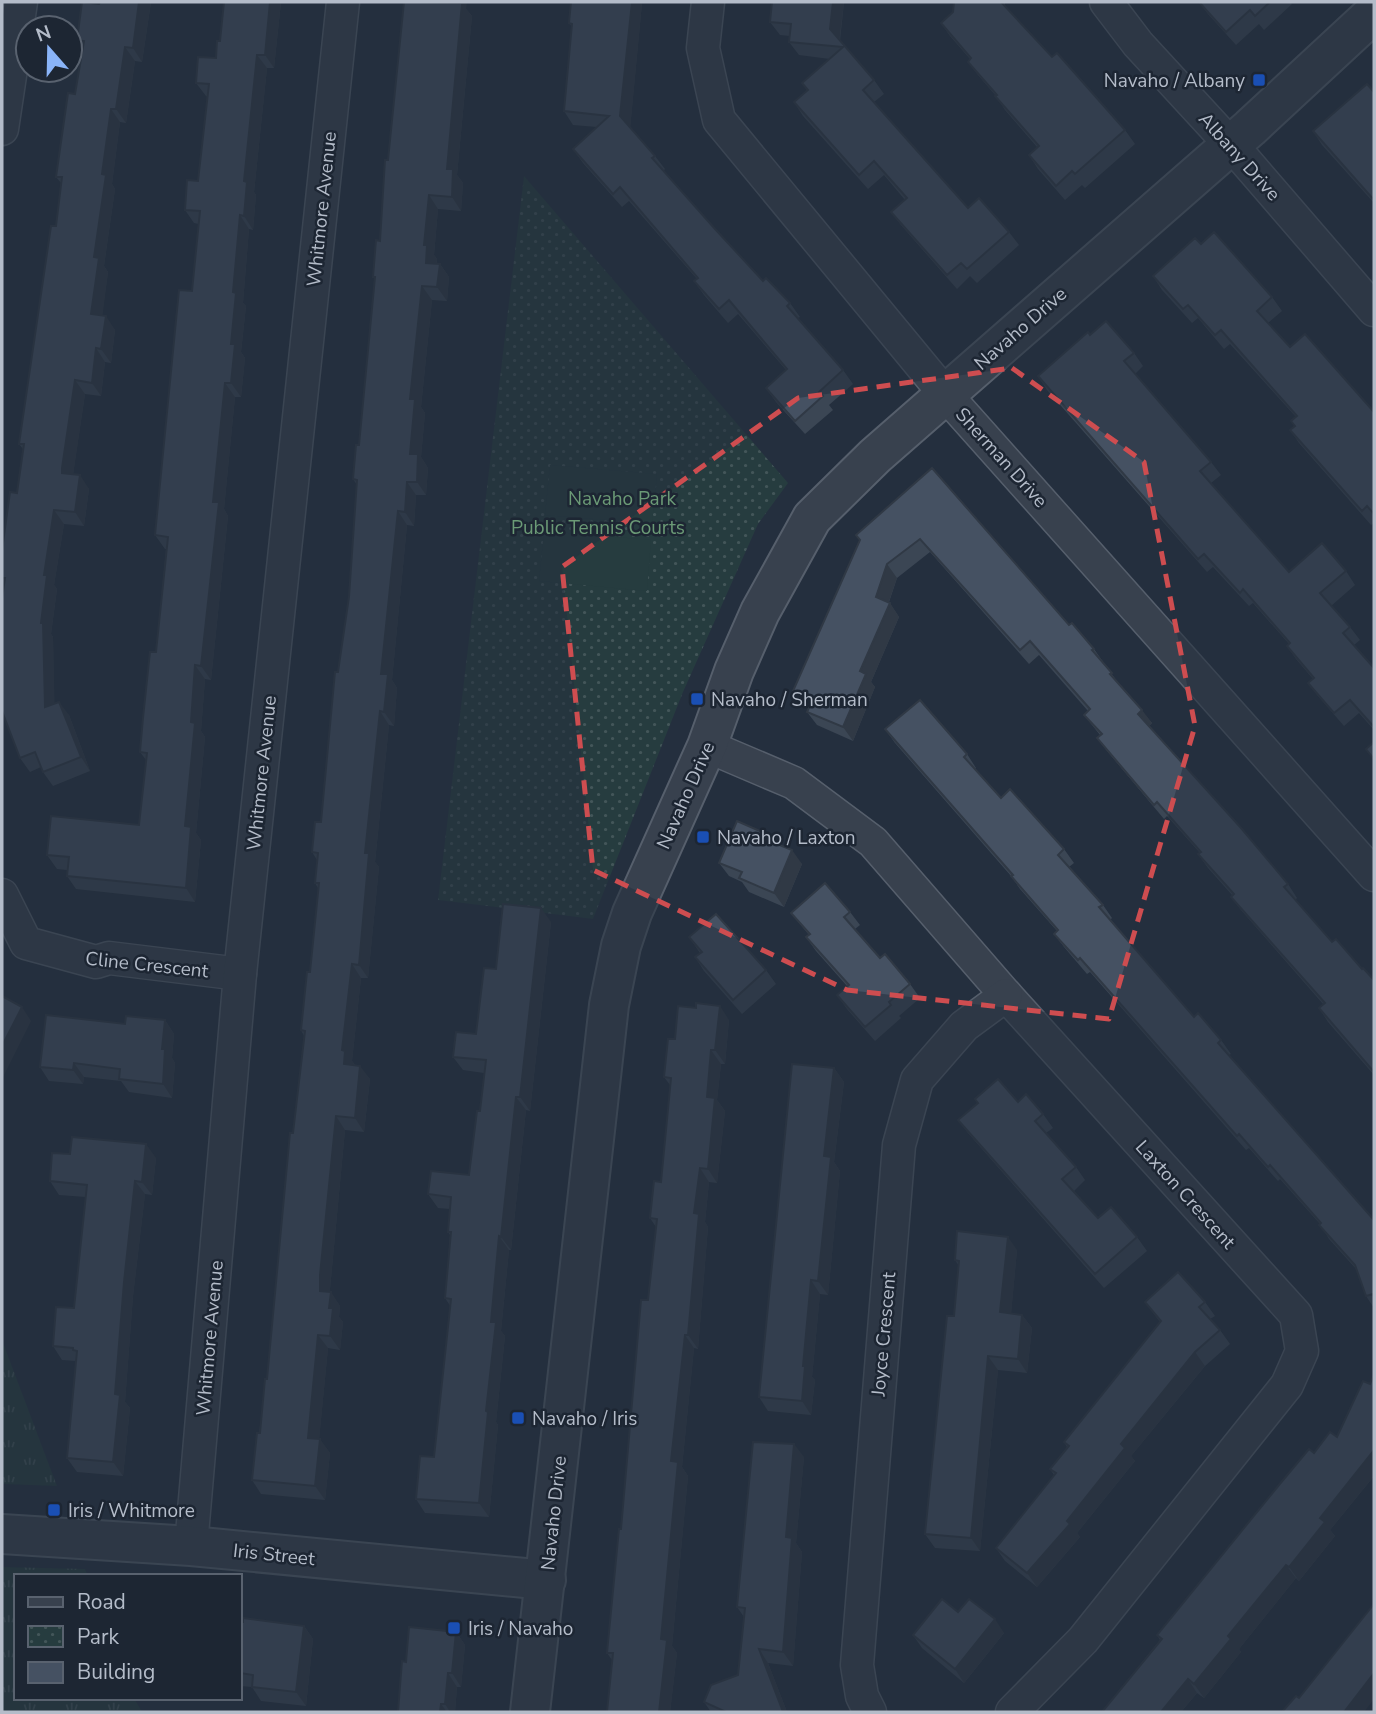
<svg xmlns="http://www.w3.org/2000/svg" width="1376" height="1714" viewBox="0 0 1376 1714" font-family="'Nunito Sans',sans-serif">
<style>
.grass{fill:url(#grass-tufts)}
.park{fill:url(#park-dots)}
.pitch{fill:#263c3f}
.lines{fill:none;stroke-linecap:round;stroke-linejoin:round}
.minor-casing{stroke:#565f6c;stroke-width:35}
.tertiary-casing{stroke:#565f6c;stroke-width:42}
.minor{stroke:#38414e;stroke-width:32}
.tertiary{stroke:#38414e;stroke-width:38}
.wall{fill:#3b4654}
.shaded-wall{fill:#303945}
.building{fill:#455162;stroke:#303945;stroke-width:2}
.marked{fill:none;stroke:#ce4d50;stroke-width:5;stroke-dasharray:14 9;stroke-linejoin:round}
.transit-dot{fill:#1a4fb4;stroke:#1d2633;stroke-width:2.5}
.labels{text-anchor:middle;stroke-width:5;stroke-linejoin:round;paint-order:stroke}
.poi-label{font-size:19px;fill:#b4bcc9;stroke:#1d2633;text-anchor:start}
.street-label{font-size:19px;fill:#b4bcc9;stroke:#1d2633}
.park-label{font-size:19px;fill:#6b9a76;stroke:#1d2633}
</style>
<defs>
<pattern id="grass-tufts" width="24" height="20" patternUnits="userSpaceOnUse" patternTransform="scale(1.75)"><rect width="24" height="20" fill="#263c3f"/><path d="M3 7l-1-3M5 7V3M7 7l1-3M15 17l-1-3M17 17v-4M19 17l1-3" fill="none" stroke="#435659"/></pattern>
<pattern id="park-dots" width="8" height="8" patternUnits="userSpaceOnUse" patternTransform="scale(1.75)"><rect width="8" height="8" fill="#263c3f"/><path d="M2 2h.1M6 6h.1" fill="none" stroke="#435659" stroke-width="1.8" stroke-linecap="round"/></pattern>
</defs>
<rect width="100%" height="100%" fill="#242f3e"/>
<g class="grass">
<path d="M 2,1340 L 57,1486 L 2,1484 Z"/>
<path d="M 2,1567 L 85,1569 L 88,1576 L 16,1576 L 16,1698 L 134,1698 L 142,1712 L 2,1712 Z"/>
</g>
<path class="park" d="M 524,176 L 788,483 L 758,524 L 683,692 L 593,919 L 438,900 Z"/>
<g class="pitch">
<path d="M 550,465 L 657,474 L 652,524 L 545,515 Z"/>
<path d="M 544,531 L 651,540 L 647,591 L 539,581 Z"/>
</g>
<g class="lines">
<g class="minor-casing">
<g id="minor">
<path d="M 708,2 L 703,48 L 719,120 L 945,394 L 1374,875"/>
<path d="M 1106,2 L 1138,44 L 1242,157 L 1374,310"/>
<path d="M 2,129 L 21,2"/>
<path d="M 707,746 L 794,783 L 873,842 L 1006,995 L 1296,1315 L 1302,1351 L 1287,1385 L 1083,1640 L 1012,1712"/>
<path d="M 2,895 L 26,943 L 96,962 L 109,958 L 240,974"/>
<path d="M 191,1546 L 240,974 L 343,2"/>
<path d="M 870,1712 L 862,1696 L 857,1665 L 899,1145 L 917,1080 L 964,1026 L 1006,995"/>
</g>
</g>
<g class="tertiary-casing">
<g id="tertiary">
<path d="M 2,1534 L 191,1546 L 546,1580"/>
<path d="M 530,1712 L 609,1005 L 621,946 L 632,913 L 707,746 L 734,671 L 760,612 L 812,518 L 875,456 L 1250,128 L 1374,13"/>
</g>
</g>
<use href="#minor" class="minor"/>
<use href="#tertiary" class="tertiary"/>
</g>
<g class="wall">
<path d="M 151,2 L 142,62 L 135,61 L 126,123 L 120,122 L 112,184 L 115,189 L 104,266 L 108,272 L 102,315 L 115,330 L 111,363 L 105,362 L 101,396 L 85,394 L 73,474 L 89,489 L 84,526 L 64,524 L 54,585 L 57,589 L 51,634 L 53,637 L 54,703 L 69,715 L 90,771 L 53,786 L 43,772 L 41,767 L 30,772 L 20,758 L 4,585 L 2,583 L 2,550 L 17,493 L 23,449 L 19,444 L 56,226 L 62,184 L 56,177 L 75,94 L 82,48 L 77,40 L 99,4 Z"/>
<path d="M 224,2 L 281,2 L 274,68 L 267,68 L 254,192 L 256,195 L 253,230 L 249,229 L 243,303 L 246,306 L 241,352 L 245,358 L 241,397 L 235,397 L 224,509 L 228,516 L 211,680 L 205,679 L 201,731 L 205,737 L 196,833 L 201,840 L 195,902 L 76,889 L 67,876 L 67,870 L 57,869 L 47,855 L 139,825 L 146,760 L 140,752 L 156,652 L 166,549 L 165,549 L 155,535 L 192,291 L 199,224 L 194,223 L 185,210 L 198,181 L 208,97 L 206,96 L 196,83 L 216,58 L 220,41 Z"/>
<path d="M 571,2 L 641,2 L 642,3 L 630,128 L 655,156 L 665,169 L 663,171 L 715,229 L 763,281 L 790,303 L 800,317 L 798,318 L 843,370 L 853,384 L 829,405 L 833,410 L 805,434 L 776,402 L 766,388 L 786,370 L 738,314 L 728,323 L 704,295 L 694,281 L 697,279 L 629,201 L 622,207 L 583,163 L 573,149 L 597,127 L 573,125 L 564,111 L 572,27 L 569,23 Z"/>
<path d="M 772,2 L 844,2 L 840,41 L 874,80 L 884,94 L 874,102 L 968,208 L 1009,232 L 1019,245 L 977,283 L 970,276 L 957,289 L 901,225 L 891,212 L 905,200 L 884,175 L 868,189 L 803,116 L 794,102 L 807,90 L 802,83 L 830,59 L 799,55 L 789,42 L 790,36 L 780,35 L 770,22 Z"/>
<path d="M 1005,2 L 1005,6 L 1052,57 L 1125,130 L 1135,144 L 1085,188 L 1082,185 L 1065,200 L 1038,169 L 1029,155 L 1037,147 L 1005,110 L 996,96 L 978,75 L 968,62 L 970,59 L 950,36 L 941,23 L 953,12 Z"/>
<path d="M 1199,2 L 1290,2 L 1292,4 L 1264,30 L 1259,24 L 1236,45 L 1208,14 Z"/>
<path d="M 466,9 L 472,16 L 457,175 L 463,183 L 461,211 L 438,209 L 434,255 L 437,259 L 437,263 L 440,264 L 449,277 L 447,301 L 432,300 L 421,407 L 425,413 L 421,457 L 428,468 L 426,495 L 416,495 L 414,526 L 407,525 L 392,680 L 397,688 L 394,726 L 389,725 L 375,862 L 379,867 L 368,978 L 361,978 L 352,1061 L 355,1065 L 370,1079 L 364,1132 L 345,1130 L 330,1289 L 330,1292 L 340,1306 L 339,1317 L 343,1322 L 340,1350 L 328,1348 L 319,1439 L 330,1453 L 325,1500 L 261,1494 L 252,1480 L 267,1379 L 293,1133 L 304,1036 L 301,1030 L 310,972 L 318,888 L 315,883 L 317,860 L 312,852 L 321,822 L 338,672 L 349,597 L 357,485 L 353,479 L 359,445 L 375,280 L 373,277 L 380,241 L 388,160 Z"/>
<path d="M 1374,92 L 1374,203 L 1322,145 L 1313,131 Z"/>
<path d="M 1201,244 L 1272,297 L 1282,311 L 1268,323 L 1290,347 L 1374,412 L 1374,523 L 1371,525 L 1299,443 L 1290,430 L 1294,426 L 1296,417 L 1230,344 L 1224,349 L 1198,318 L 1192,323 L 1162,290 L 1153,276 Z"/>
<path d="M 1090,335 L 1134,353 L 1143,366 L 1135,374 L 1211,462 L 1221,475 L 1211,483 L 1289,572 L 1346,571 L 1355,585 L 1331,606 L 1350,627 L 1360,640 L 1354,645 L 1374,668 L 1374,730 L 1359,713 L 1344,726 L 1318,696 L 1308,683 L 1313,679 L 1296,659 L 1287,646 L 1289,644 L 1253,603 L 1249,606 L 1213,567 L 1207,572 L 1047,390 L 1038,376 Z"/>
<path d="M 932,468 L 1069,625 L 1094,649 L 1121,687 L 1152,723 L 1149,726 L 1288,884 L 1297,898 L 1295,900 L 1332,942 L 1374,980 L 1374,1075 L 1328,1022 L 1319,1008 L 1323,1004 L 1241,910 L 1231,897 L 1232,895 L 1208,868 L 1198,854 L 1200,853 L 1167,816 L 1164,819 L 1107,751 L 1097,738 L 1100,735 L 1084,715 L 1088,711 L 1039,655 L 1029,664 L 930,552 L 897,578 L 889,602 L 899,617 L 871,682 L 875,687 L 853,741 L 817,725 L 807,712 L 809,707 L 803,705 L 793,691 L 860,540 L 856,535 Z"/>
<path d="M 885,729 L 967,754 L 976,768 L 975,769 L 1001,798 L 1064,849 L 1074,863 L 1069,867 L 1103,905 L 1112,918 L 1110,920 L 1194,1017 L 1221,1040 L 1231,1054 L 1229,1055 L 1374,1220 L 1374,1308 L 1366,1296 L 1357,1270 L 1329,1239 L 1320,1224 L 1280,1179 L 1278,1181 L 1249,1148 L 1246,1150 L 1090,972 L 1087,974 L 1064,947 L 1054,934 L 1057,931 L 1020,889 L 1011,876 L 895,743 Z"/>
<path d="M 775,843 L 802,864 L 784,907 L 749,892 L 742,882 L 729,876 L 719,863 Z"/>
<path d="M 850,912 L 860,925 L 855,929 L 880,958 L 910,984 L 920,998 L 899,1016 L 901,1018 L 875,1041 L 847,1009 L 837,995 L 847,986 L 816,951 L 806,937 L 809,935 L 791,913 Z"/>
<path d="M 551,922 L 530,1111 L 526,1110 L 511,1250 L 509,1250 L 501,1331 L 505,1336 L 496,1422 L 498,1425 L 489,1517 L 425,1513 L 416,1499 L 434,1457 L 451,1307 L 445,1298 L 450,1235 L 448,1232 L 450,1209 L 438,1208 L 428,1194 L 469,1175 L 480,1111 L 484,1073 L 463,1070 L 453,1057 L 476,1034 Z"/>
<path d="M 689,937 L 766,970 L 776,984 L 742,1014 L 704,971 L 695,957 L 700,953 Z"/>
<path d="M 165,1020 L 174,1034 L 172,1058 L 175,1063 L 172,1098 L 129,1092 L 121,1081 L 84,1077 L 83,1084 L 49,1081 L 40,1067 L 125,1024 Z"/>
<path d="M 729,1020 L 725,1064 L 721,1064 L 717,1100 L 725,1111 L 717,1183 L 709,1182 L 705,1222 L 708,1227 L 698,1349 L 694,1348 L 682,1467 L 688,1476 L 672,1646 L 677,1653 L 670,1712 L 607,1712 L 612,1660 L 607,1653 L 656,1227 L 650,1218 L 661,1182 L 670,1085 L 664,1077 L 675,1039 Z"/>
<path d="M 834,1068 L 844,1082 L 834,1162 L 840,1171 L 828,1295 L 820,1294 L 812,1377 L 815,1380 L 811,1415 L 768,1411 L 759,1397 Z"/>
<path d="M 1018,1102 L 1043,1114 L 1053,1128 L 1046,1133 L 1076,1167 L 1085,1180 L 1074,1191 L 1098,1218 L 1137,1237 L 1147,1251 L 1104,1288 L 968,1133 L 958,1120 Z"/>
<path d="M 70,1154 L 156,1158 L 152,1195 L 145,1194 L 133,1296 L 125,1402 L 130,1408 L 123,1476 L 77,1472 L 67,1458 L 76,1361 L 62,1360 L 53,1346 L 74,1308 L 86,1197 L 59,1195 L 50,1181 Z"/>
<path d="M 1017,1250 L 1011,1313 L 1022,1315 L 1032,1328 L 1027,1373 L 998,1370 L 980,1551 L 935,1548 L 925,1534 L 954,1316 L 959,1266 L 955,1260 Z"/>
<path d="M 1145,1302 L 1205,1302 L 1215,1316 L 1210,1319 L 1220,1330 L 1230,1344 L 1205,1366 L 1131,1456 L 1135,1461 L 1077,1533 L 1080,1537 L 1037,1587 L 1005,1561 L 996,1548 L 1054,1475 L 1050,1469 L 1067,1447 L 1064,1442 L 1160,1322 Z"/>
<path d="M 1374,1375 L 1374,1476 L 1330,1530 L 1335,1536 L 1299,1581 L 1296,1578 L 1239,1649 L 1241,1652 L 1204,1698 L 1197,1693 L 1181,1712 L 1102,1712 L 1160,1640 L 1157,1635 L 1314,1453 L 1337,1437 L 1370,1384 Z"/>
<path d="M 804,1457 L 796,1543 L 802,1552 L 793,1666 L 768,1663 L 787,1712 L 711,1712 L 704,1702 L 738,1675 L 744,1617 L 737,1607 Z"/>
<path d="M 958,1612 L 1004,1633 L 964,1683 L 922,1648 L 913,1635 Z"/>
<path d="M 240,1622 L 304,1626 L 313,1639 L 306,1706 L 261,1701 L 252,1687 L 240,1686 Z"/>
<path d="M 456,1632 L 465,1645 L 461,1687 L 457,1687 L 455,1712 L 398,1712 L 406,1662 Z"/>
</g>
<g class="shaded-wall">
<path d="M 139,2 L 151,2 L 142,62 L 133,48 Z"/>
<path d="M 270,2 L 281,2 L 274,68 L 265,55 Z"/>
<path d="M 456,2 L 467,2 L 466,9 L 472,16 L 457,175 L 463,183 L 461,211 L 452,197 L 447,169 Z"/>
<path d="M 632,2 L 641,2 L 642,3 L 630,130 L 620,116 Z"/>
<path d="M 833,2 L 844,2 L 839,43 L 830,29 Z"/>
<path d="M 125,47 L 135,61 L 126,123 L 116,109 Z"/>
<path d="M 257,55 L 267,68 L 254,192 L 256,195 L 253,230 L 244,216 L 244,181 Z"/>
<path d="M 111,109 L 120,122 L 112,184 L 115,189 L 104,266 L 108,272 L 101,327 L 91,314 L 94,257 L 102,174 Z"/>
<path d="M 429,195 L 438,209 L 434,255 L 437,259 L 436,276 L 426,263 L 424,245 Z"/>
<path d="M 240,215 L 249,229 L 243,303 L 246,306 L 241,352 L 245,358 L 241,397 L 231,383 L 231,344 L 233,292 Z"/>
<path d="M 440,264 L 449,277 L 447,301 L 437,287 Z"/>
<path d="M 422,286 L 432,300 L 421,407 L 425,413 L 421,457 L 428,468 L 426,495 L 417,482 L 410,454 L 410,399 Z"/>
<path d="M 106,316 L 115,330 L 111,363 L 101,349 Z"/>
<path d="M 96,348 L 105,362 L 101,396 L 92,383 Z"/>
<path d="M 75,380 L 85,394 L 72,482 L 62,473 L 62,468 Z"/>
<path d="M 225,383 L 235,397 L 224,509 L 228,516 L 211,680 L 201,666 L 213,502 Z"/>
<path d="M 80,475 L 89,489 L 84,526 L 75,512 Z"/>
<path d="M 407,482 L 416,495 L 414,526 L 405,512 Z"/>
<path d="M 54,510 L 64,524 L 54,585 L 57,589 L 51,634 L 53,637 L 55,721 L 45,707 L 41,623 L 44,575 Z"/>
<path d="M 398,511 L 407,525 L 392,680 L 397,688 L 394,726 L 384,712 L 381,674 Z"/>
<path d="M 887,564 L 897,578 L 886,610 L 876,597 Z"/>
<path d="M 890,603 L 899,617 L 871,682 L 875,687 L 853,741 L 843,727 L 860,671 Z"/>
<path d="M 195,665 L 205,679 L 201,731 L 205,737 L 196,833 L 201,840 L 195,902 L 186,888 L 185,826 L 191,722 Z"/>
<path d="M 59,702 L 69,715 L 90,771 L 81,757 Z"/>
<path d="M 1142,710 L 1152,723 L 1148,727 L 1138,714 Z"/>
<path d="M 380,711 L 389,725 L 375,862 L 379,867 L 368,978 L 359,965 L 365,853 Z"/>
<path d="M 769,835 L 779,848 L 767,840 Z"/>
<path d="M 792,850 L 802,864 L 784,907 L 774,893 Z"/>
<path d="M 541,908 L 551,922 L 530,1111 L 520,1097 Z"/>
<path d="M 352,964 L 361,978 L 352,1061 L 355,1065 L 344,1064 L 342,1050 Z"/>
<path d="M 720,1006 L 729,1020 L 725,1064 L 715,1050 Z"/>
<path d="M 22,1007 L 31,1021 L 2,1079 L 2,1046 Z"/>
<path d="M 165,1020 L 174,1034 L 172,1058 L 175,1063 L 172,1098 L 163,1084 L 162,1049 Z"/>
<path d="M 711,1050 L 721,1064 L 717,1100 L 725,1111 L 717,1183 L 708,1169 L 707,1097 Z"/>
<path d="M 74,1063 L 84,1077 L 83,1084 L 73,1070 Z"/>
<path d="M 360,1066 L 370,1079 L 364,1132 L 355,1118 Z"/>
<path d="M 834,1068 L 844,1082 L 834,1162 L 840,1171 L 828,1295 L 818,1281 L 824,1156 Z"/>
<path d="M 516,1097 L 526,1110 L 511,1250 L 501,1237 Z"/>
<path d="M 336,1116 L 345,1130 L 330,1289 L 330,1301 L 331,1292 L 340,1306 L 339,1317 L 343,1322 L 340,1350 L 330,1336 L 320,1291 L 320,1275 Z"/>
<path d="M 146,1144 L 156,1158 L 152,1195 L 142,1182 Z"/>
<path d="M 700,1168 L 709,1182 L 705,1222 L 708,1227 L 698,1349 L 688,1335 L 694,1213 Z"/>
<path d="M 135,1181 L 145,1194 L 133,1296 L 125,1402 L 130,1408 L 123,1476 L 113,1462 L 115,1394 L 124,1282 Z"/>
<path d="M 499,1236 L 509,1250 L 501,1331 L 505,1336 L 496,1422 L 498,1425 L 489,1517 L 479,1503 L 486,1411 L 491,1322 Z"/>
<path d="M 1008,1237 L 1017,1250 L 1010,1326 L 1000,1312 Z"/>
<path d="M 811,1280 L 820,1294 L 812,1377 L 815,1380 L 811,1415 L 802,1401 L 803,1366 Z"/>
<path d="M 1022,1315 L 1032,1328 L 1027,1373 L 1018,1359 Z"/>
<path d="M 318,1335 L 328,1348 L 318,1451 L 308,1438 Z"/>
<path d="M 685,1335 L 694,1348 L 682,1467 L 688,1476 L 672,1646 L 677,1653 L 670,1712 L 659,1712 L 661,1639 L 671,1461 Z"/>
<path d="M 1195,1352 L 1205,1366 L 1131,1456 L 1135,1461 L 1077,1533 L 1080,1537 L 1037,1587 L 1027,1573 L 1067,1521 L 1121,1444 Z"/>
<path d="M 988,1356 L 998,1370 L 980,1551 L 971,1538 Z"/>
<path d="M 320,1439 L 330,1453 L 325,1500 L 315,1486 Z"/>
<path d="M 794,1444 L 804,1457 L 796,1543 L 802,1552 L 793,1666 L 783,1652 L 786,1537 Z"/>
<path d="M 1374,1450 L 1374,1476 L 1330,1530 L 1335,1536 L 1299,1581 L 1289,1567 L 1320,1518 Z"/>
<path d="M 1286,1565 L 1296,1578 L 1239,1649 L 1241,1652 L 1204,1698 L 1194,1684 L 1228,1636 Z"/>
<path d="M 995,1619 L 1004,1633 L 964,1683 L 955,1669 Z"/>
<path d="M 304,1626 L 313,1639 L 306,1706 L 296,1692 Z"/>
<path d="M 456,1632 L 465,1645 L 461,1687 L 452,1673 Z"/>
<path d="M 759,1649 L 768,1663 L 787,1712 L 783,1712 Z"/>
<path d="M 448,1673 L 457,1687 L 455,1712 L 450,1712 L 445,1704 Z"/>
<path d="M 1374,1673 L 1374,1699 L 1364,1712 L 1344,1712 Z"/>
<path d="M 1188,1679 L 1197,1693 L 1181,1712 L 1161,1712 Z"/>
<path d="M 441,1704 L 447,1712 L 440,1712 Z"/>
</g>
<g class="building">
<path d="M 82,2 L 99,4 L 100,2 L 139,2 L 133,48 L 125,47 L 116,109 L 111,109 L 102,174 L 106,175 L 94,257 L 99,258 L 91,314 L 106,316 L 101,349 L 96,348 L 92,383 L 75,380 L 62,468 L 62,473 L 80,475 L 75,512 L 54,510 L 44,575 L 47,575 L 41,623 L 43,623 L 45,707 L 59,702 L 81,757 L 43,772 L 35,752 L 20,758 L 2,711 L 2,598 L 5,578 L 2,578 L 2,550 L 10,492 L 17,493 L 24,444 L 19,444 L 51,226 L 56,226 L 62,177 L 56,177 L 68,93 L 75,94 L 84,41 L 77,40 Z"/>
<path d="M 224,2 L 270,2 L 265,55 L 257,55 L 244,181 L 247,182 L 244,216 L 240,215 L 233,292 L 236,293 L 231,344 L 235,344 L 231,383 L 225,383 L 213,502 L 219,502 L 201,666 L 195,665 L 191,722 L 195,723 L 185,826 L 191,827 L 186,888 L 67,876 L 69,857 L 47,855 L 51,816 L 139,825 L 147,753 L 140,752 L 143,718 L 150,652 L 156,652 L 168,537 L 155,535 L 179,290 L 192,291 L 200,211 L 185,210 L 187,180 L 198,181 L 209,84 L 196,83 L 198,57 L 216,58 L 217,41 L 220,41 Z"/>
<path d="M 404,2 L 462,3 L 447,169 L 453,169 L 452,197 L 429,195 L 424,245 L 427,245 L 426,263 L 440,264 L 437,287 L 422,286 L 410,399 L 415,399 L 410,454 L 418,454 L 417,482 L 407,482 L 405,512 L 398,511 L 381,674 L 388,674 L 384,712 L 380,711 L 365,853 L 369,853 L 359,965 L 352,964 L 342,1050 L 345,1051 L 344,1064 L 360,1066 L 355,1118 L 336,1116 L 320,1275 L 320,1291 L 331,1292 L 329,1308 L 333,1308 L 330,1336 L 318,1335 L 308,1438 L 320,1439 L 315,1486 L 252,1480 L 257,1433 L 260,1433 L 265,1379 L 267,1379 L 290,1133 L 293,1133 L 305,1031 L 301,1030 L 307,972 L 310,972 L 319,883 L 315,883 L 318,853 L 312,852 L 315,822 L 321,822 L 335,672 L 338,672 L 349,597 L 357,480 L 353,479 L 356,445 L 359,445 L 375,277 L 373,277 L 376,240 L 380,241 L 385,160 L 388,160 Z"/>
<path d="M 571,2 L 632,2 L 620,116 L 655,156 L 652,158 L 715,229 L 763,281 L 766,278 L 790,303 L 787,306 L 843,370 L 819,392 L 823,396 L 795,421 L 766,388 L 787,369 L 729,300 L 719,309 L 694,281 L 698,278 L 620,187 L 613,194 L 573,149 L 609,116 L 564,111 L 572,24 L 569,23 Z"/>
<path d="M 772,2 L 833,2 L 830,29 L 874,80 L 863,90 L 968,208 L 979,198 L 1009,232 L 967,269 L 961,263 L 947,275 L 891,212 L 907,198 L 874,161 L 859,175 L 794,102 L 808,90 L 802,83 L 843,47 L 789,42 L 791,24 L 770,22 Z"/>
<path d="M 954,2 L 1001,2 L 1052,57 L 1057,53 L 1125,130 L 1075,174 L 1072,171 L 1056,186 L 1029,155 L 1039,146 L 995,96 L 997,95 L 968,62 L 971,58 L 941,23 L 953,12 Z"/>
<path d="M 1199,2 L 1270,2 L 1255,16 L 1250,10 L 1226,32 Z"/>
<path d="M 1367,84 L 1374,92 L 1374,200 L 1313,131 Z"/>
<path d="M 1214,232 L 1272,297 L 1257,311 L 1290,347 L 1305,334 L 1374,412 L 1374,514 L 1367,506 L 1362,511 L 1290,430 L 1295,426 L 1291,421 L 1297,416 L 1221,330 L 1215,335 L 1188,305 L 1183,309 L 1153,276 L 1195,238 L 1201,244 Z"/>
<path d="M 1106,321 L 1134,353 L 1124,361 L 1211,462 L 1200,471 L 1289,572 L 1322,543 L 1346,571 L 1320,593 L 1350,627 L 1343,633 L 1374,668 L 1374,727 L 1350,700 L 1334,713 L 1308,683 L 1314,678 L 1287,646 L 1290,643 L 1243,589 L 1240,593 L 1204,554 L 1198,559 L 1038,376 L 1088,332 L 1090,335 Z"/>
<path d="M 932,468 L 1069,625 L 1072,623 L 1094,649 L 1092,650 L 1112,673 L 1110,674 L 1142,710 L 1138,714 L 1241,828 L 1288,884 L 1284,887 L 1332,942 L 1336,939 L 1362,969 L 1363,968 L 1374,980 L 1374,1072 L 1319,1008 L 1325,1003 L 1231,897 L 1234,894 L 1198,854 L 1201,852 L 1157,802 L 1154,805 L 1097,738 L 1102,734 L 1084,715 L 1090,709 L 1030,641 L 1020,650 L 920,539 L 887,564 L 876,597 L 890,603 L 860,671 L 866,674 L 843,727 L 807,712 L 813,699 L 793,691 L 860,540 L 856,535 Z"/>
<path d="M 920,700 L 967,754 L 964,757 L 1001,798 L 1010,789 L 1064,849 L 1058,855 L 1103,905 L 1099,907 L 1194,1017 L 1198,1013 L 1221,1040 L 1218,1043 L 1374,1220 L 1374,1297 L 1373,1294 L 1366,1296 L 1355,1265 L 1319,1225 L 1321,1223 L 1270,1165 L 1268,1167 L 1239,1134 L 1237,1136 L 1080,958 L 1078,960 L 1054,934 L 1058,930 L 1011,876 L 1013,875 L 885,729 Z"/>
<path d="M 1374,742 L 1374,759 L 1366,749 Z"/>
<path d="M 737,821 L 769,835 L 767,840 L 792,850 L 774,893 L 739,878 L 742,872 L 719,863 Z"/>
<path d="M 825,883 L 850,912 L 844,917 L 880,958 L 885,954 L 910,984 L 889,1002 L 891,1005 L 865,1027 L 837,995 L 849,985 L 806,937 L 810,934 L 791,913 Z"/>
<path d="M 503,904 L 541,908 L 520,1097 L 516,1097 L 501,1237 L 499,1236 L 491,1322 L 496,1322 L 486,1411 L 488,1412 L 479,1503 L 416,1499 L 420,1456 L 434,1457 L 451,1299 L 445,1298 L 451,1232 L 448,1232 L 451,1197 L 428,1194 L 431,1171 L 469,1175 L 477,1111 L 480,1111 L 486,1060 L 453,1057 L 456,1032 L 476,1034 L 484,968 L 496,969 Z"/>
<path d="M 716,914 L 766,970 L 733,1000 L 695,957 L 702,952 L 689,937 Z"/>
<path d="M 2,996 L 22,1007 L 2,1046 Z"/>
<path d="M 696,1003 L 720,1006 L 715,1050 L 711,1050 L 707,1097 L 715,1098 L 708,1169 L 700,1168 L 694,1213 L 699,1214 L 688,1335 L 685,1335 L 671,1461 L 678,1462 L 661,1639 L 667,1640 L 659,1712 L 607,1712 L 613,1653 L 607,1653 L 619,1529 L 621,1529 L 641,1300 L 648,1300 L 657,1219 L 650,1218 L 654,1181 L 661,1182 L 671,1078 L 664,1077 L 668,1039 L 675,1039 L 678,1006 L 696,1008 Z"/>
<path d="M 46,1015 L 125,1024 L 126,1016 L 165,1020 L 162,1049 L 165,1049 L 163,1084 L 119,1079 L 120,1069 L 74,1063 L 73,1070 L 40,1067 Z"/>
<path d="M 792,1064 L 834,1068 L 824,1156 L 831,1157 L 818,1281 L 811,1280 L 803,1366 L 805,1366 L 802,1401 L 759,1397 Z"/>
<path d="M 998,1079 L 1018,1102 L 1026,1094 L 1043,1114 L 1035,1121 L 1076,1167 L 1062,1179 L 1098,1218 L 1111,1207 L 1137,1237 L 1095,1274 L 958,1120 L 978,1103 L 975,1099 Z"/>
<path d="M 72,1137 L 146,1144 L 142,1182 L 135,1181 L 124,1282 L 115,1394 L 120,1395 L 113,1462 L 67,1458 L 77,1351 L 73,1350 L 73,1348 L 53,1346 L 56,1307 L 74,1308 L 87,1185 L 50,1181 L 52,1153 L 70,1154 Z"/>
<path d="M 957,1231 L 1008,1237 L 1000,1312 L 1022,1315 L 1018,1359 L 988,1356 L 971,1538 L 925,1534 L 947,1316 L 954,1316 L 959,1261 L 955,1260 Z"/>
<path d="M 1178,1272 L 1205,1302 L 1199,1307 L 1220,1330 L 1195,1352 L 1121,1444 L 1125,1448 L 1067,1521 L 1070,1524 L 1027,1573 L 996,1548 L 1056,1473 L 1050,1469 L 1069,1446 L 1064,1442 L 1161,1321 L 1145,1302 Z"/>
<path d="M 1374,1375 L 1374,1450 L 1320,1518 L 1325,1522 L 1289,1567 L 1286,1565 L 1228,1636 L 1231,1639 L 1194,1684 L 1188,1679 L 1161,1712 L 1102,1712 L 1162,1639 L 1157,1635 L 1279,1485 L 1309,1449 L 1314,1453 L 1330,1432 L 1337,1437 L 1363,1381 L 1370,1384 Z"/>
<path d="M 753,1442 L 794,1444 L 786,1537 L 792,1538 L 783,1652 L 759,1649 L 783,1712 L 726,1712 L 704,1702 L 711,1685 L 738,1675 L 745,1608 L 737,1607 Z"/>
<path d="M 942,1599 L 958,1612 L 969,1599 L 995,1619 L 955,1669 L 913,1635 Z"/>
<path d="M 1374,1604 L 1374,1673 L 1344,1712 L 1282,1712 L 1296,1696 L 1299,1698 Z"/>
<path d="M 243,1618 L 304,1626 L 296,1692 L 252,1687 L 253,1675 L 240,1673 L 240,1622 L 243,1622 Z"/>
<path d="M 409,1627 L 456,1632 L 452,1673 L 448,1673 L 445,1704 L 441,1704 L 440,1712 L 398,1712 L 402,1661 L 406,1662 Z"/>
</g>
<path d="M0 0H1376V1714H0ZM 1012,368 L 1144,462 L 1195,726 L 1109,1019 L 847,990 L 593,870 L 562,567 L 798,398 Z" fill="#242f3e" fill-opacity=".55" fill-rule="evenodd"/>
<path class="marked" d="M 1012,368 L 1144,462 L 1195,726 L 1109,1019 L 847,990 L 593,870 L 562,567 L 798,398 Z"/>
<g class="transit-dot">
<rect x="1252" y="73" width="14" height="14" rx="3.5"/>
<rect x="690" y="692" width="14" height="14" rx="3.5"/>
<rect x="696" y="830" width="14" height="14" rx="3.5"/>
<rect x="511" y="1411" width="14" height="14" rx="3.5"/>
<rect x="47" y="1503" width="14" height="14" rx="3.5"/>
<rect x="447" y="1621" width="14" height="14" rx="3.5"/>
</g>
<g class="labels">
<g class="poi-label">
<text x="1245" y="87" text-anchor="end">Navaho / Albany</text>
<text x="711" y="706">Navaho / Sherman</text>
<text x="717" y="844">Navaho / Laxton</text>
<text x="532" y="1425">Navaho / Iris</text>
<text x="68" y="1517">Iris / Whitmore</text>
<text x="468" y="1635">Iris / Navaho</text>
</g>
<g class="street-label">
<text transform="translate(1240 156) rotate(48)" y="7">Albany Drive</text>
<text transform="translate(321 209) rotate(-84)" y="7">Whitmore Avenue</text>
<text transform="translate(1020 328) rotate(-41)" y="7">Navaho Drive</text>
<text transform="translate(1002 457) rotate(48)" y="7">Sherman Drive</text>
<text transform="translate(261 773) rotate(-84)" y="7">Whitmore Avenue</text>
<text transform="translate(685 795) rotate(-66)" y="7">Navaho Drive</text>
<text transform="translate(147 964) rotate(6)" y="7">Cline Crescent</text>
<text transform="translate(1186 1194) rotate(48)" y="7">Laxton Crescent</text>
<text transform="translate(883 1334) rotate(-85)" y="7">Joyce Crescent</text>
<text transform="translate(209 1338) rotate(-85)" y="7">Whitmore Avenue</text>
<text transform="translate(553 1513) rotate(-84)" y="7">Navaho Drive</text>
<text transform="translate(274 1554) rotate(6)" y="7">Iris Street</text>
</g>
<g class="park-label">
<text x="622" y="505">Navaho Park</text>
<text x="598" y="534">Public Tennis Courts</text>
</g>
</g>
<rect width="1376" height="1714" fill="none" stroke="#b4bcc9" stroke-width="7"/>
<rect x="14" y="1574" width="228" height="126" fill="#1d2633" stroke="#59626f" stroke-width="2"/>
<rect x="28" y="1597" width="35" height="10" fill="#38414e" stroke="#59626f" stroke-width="2"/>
<text x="77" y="1609" font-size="21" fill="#b4bcc9">Road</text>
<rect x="28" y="1626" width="35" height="21" fill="url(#park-dots)" stroke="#59626f" stroke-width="2"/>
<text x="77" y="1644" font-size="21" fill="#b4bcc9">Park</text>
<rect x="28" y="1662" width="35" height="21" fill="#455162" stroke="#59626f" stroke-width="2"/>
<text x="77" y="1679" font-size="21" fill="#b4bcc9">Building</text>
<g transform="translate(49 49) rotate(340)"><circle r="33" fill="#1d2633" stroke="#59626f" stroke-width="2"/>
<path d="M0-5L12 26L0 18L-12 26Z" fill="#8ab4f8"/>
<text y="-10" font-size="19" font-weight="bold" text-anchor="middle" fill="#b4bcc9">N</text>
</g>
</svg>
